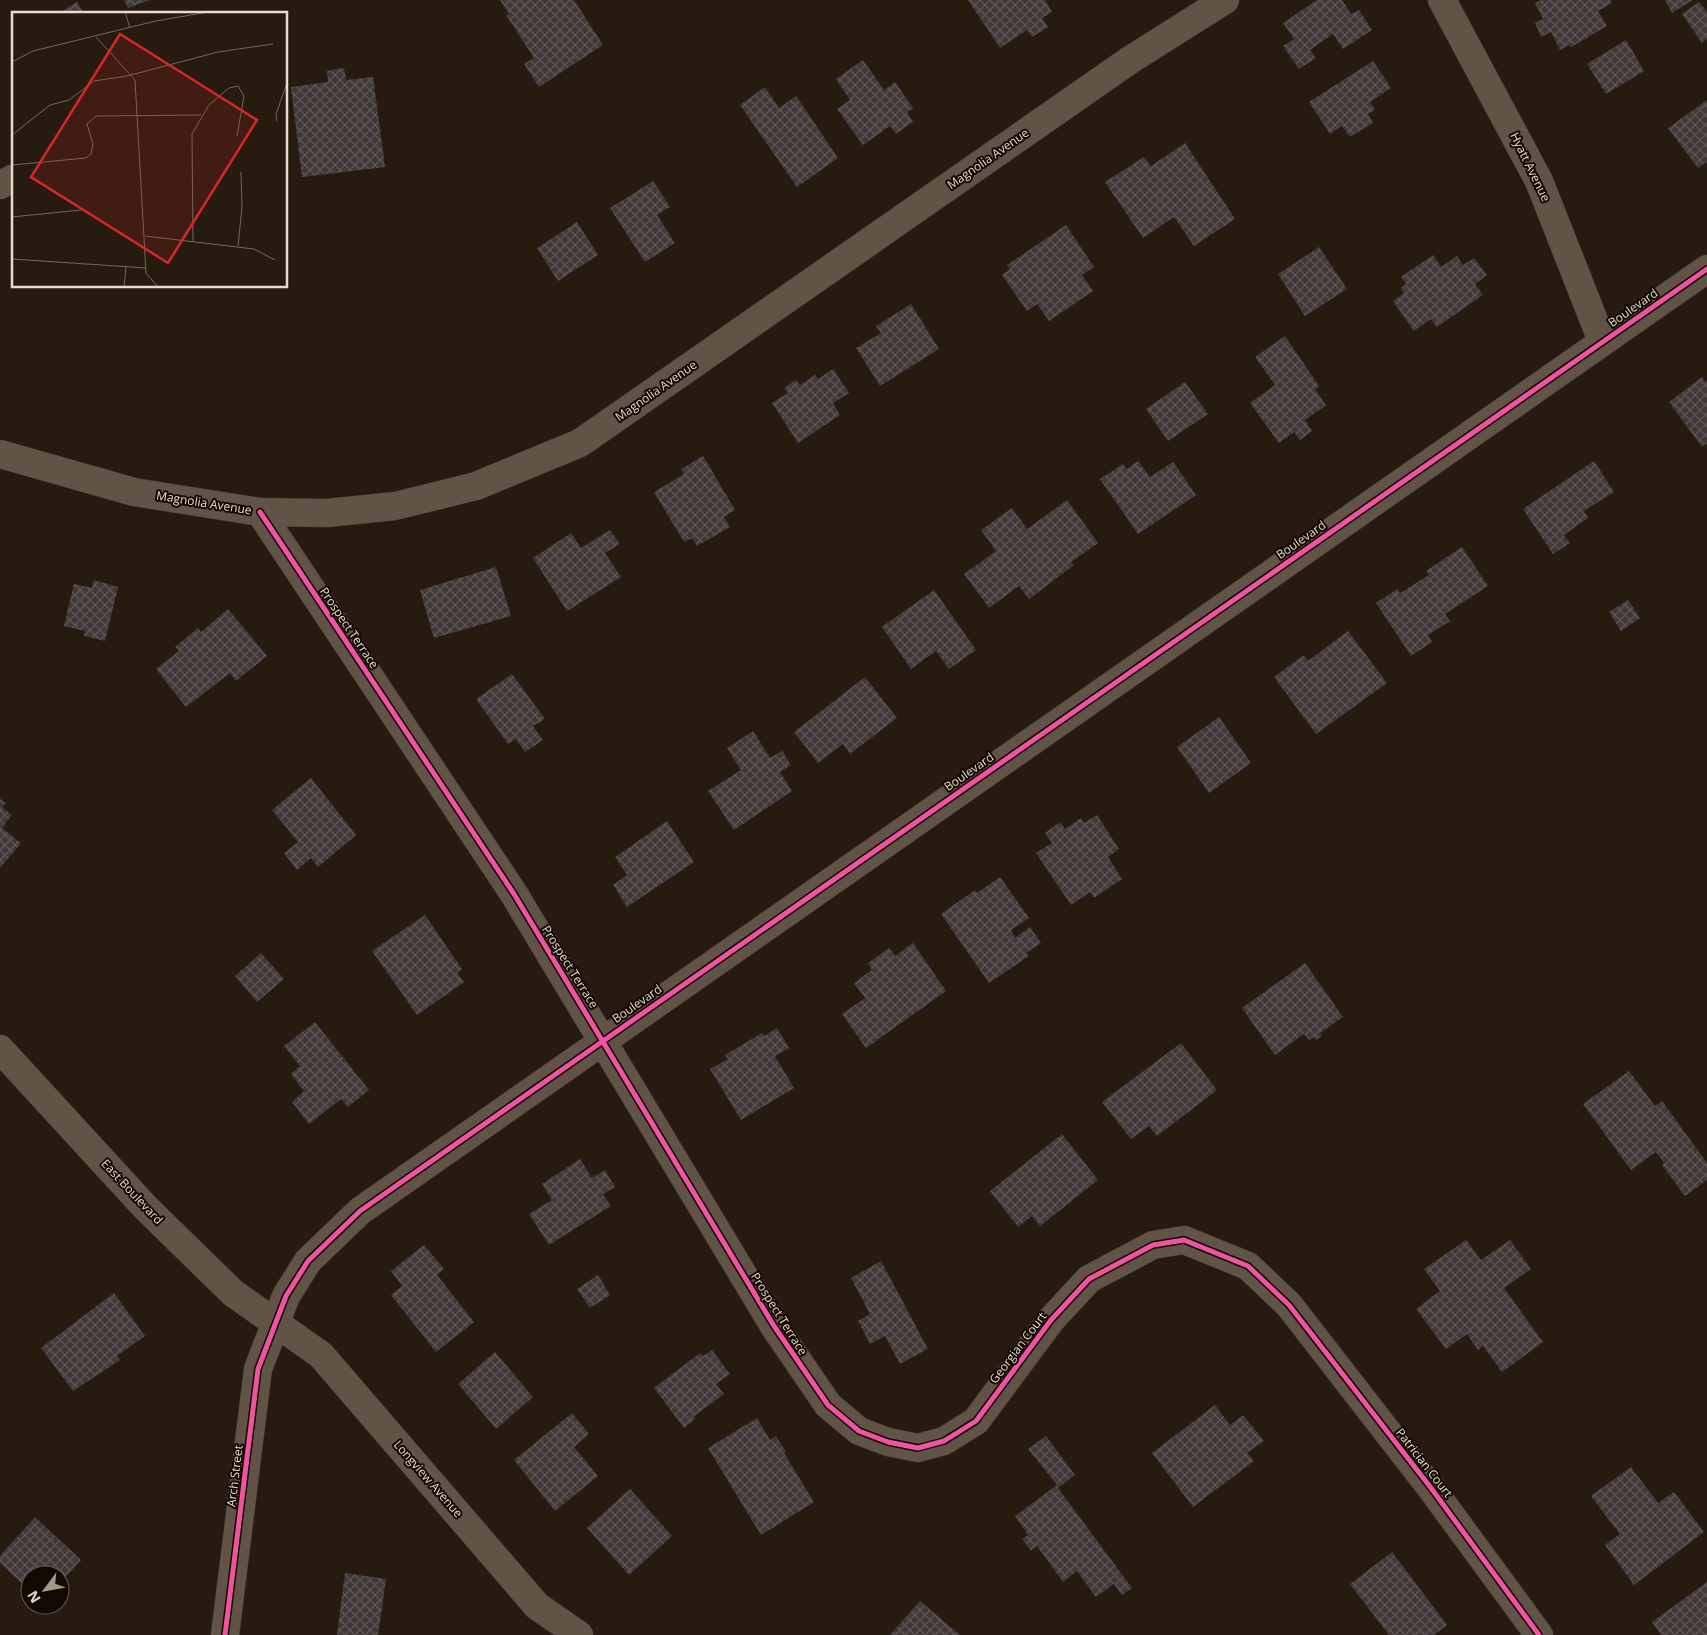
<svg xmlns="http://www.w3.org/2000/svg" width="1707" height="1635" viewBox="0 0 1707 1635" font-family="'Open Sans',sans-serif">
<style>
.building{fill:url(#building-cross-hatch)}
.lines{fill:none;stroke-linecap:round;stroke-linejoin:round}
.minor-casing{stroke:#40362b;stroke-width:29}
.minor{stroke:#615346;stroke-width:28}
.cycleway-casing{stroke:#120902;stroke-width:8}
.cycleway{stroke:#f153a3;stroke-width:5}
.labels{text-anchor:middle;stroke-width:4;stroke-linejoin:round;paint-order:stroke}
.street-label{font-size:12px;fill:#e9dacd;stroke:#120902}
.inset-road{fill:none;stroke:#75675b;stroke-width:1}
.view{fill:#d62828;fill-opacity:0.15;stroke:#d62828;stroke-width:2.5}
.inset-edge{fill:none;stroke:#e9dacd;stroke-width:2.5}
</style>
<defs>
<pattern id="building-cross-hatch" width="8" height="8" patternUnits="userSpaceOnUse" patternTransform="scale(1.25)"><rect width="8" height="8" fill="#423a3a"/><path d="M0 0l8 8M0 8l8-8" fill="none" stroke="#5d5655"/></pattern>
</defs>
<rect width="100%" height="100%" fill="#271b0f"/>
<g class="building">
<path d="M 124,0 L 150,0 L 128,8 Z"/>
<path d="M 500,0 L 574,0 L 603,45 L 539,87 L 524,64 L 534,58 L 506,15 L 509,14 Z"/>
<path d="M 968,0 L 1045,0 L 1052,12 L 1042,18 L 1048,27 L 1032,37 L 1027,30 L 1000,48 Z"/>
<path d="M 1317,0 L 1342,0 L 1351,14 L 1359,10 L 1372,30 L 1343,49 L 1333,34 L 1310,50 L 1316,58 L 1299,69 L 1283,46 L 1294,39 L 1283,23 Z"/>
<path d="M 1541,0 L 1610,0 L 1612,3 L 1598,11 L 1607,26 L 1571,47 L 1569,45 L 1560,50 L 1551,32 L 1541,37 L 1535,23 L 1543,19 L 1535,3 Z"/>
<path d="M 1665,0 L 1693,0 L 1672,13 Z"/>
<path d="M 77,2 L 84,14 L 57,14 Z"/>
<path d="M 1699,2 L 1707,12 L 1707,39 L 1702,43 L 1682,14 Z"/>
<path d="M 1626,40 L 1644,71 L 1606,94 L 1587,64 Z"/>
<path d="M 863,60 L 884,90 L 895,82 L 913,108 L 907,112 L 913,122 L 896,134 L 890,126 L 863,145 L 837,109 L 850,100 L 836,79 Z"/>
<path d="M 1373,61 L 1391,88 L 1370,102 L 1375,110 L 1368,114 L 1373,123 L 1350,137 L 1342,126 L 1330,134 L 1309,102 Z"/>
<path d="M 344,68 L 346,80 L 373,77 L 385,167 L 302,177 L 291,87 L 328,82 L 327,71 Z"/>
<path d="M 765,87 L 779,108 L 796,96 L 838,158 L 797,187 L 740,105 Z"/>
<path d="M 1707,100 L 1707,162 L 1698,168 L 1668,128 Z"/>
<path d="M 1185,143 L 1235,219 L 1194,246 L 1174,217 L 1143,238 L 1105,182 L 1144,157 L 1151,166 Z"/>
<path d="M 653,181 L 670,207 L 657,215 L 675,243 L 645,262 L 610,208 Z"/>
<path d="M 577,222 L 598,255 L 558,281 L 537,248 Z"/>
<path d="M 1066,225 L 1094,267 L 1082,275 L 1093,291 L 1049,321 L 1037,304 L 1027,311 L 1002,275 L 1010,269 L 1007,265 Z"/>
<path d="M 1319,247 L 1347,289 L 1305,316 L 1278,274 Z"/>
<path d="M 1433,255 L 1441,267 L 1457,256 L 1463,265 L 1474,258 L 1487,275 L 1475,284 L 1483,295 L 1437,327 L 1431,319 L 1414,331 L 1393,301 L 1404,293 L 1401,288 L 1406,284 L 1401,277 Z"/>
<path d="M 911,304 L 939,349 L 880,386 L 856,348 L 881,333 L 876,326 Z"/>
<path d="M 1285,336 L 1319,386 L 1315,389 L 1326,405 L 1305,420 L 1312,431 L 1300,440 L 1294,432 L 1279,443 L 1250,403 L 1275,385 L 1255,357 Z"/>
<path d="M 833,369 L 849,393 L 833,403 L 840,415 L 798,443 L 772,403 L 788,393 L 784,388 L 796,380 L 800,385 L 815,375 L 818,379 Z"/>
<path d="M 1702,377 L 1705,382 L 1707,380 L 1707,443 L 1702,447 L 1669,402 Z"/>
<path d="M 1185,382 L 1208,414 L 1168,441 L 1146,409 Z"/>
<path d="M 703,456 L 735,510 L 724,517 L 730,527 L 697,546 L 692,538 L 684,542 L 654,492 L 684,474 L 681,469 Z"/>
<path d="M 1138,461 L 1150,477 L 1173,462 L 1196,495 L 1138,534 L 1100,479 L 1123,464 L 1127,469 Z"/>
<path d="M 1594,461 L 1614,492 L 1584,511 L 1588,518 L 1564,535 L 1570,543 L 1553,554 L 1523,509 Z"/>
<path d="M 1067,500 L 1098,543 L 1071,562 L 1074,565 L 1029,599 L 1019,586 L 989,608 L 964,574 L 996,551 L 981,530 L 1012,508 L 1027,529 Z"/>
<path d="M 610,530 L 620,544 L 605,553 L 621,577 L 567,611 L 533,558 L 571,533 L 581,548 Z"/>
<path d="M 1462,547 L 1488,586 L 1445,614 L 1450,621 L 1428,635 L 1432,642 L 1411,656 L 1376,603 L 1397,589 L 1400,593 L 1429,575 L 1426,571 Z"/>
<path d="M 496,567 L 511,616 L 434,638 L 420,590 Z"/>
<path d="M 94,580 L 118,587 L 105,641 L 84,636 L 85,631 L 64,626 L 74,584 L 92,588 Z"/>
<path d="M 934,590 L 976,650 L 949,669 L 936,651 L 911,669 L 882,627 Z"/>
<path d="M 1628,600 L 1640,618 L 1621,631 L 1609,612 Z"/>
<path d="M 228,609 L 267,656 L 236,681 L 230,673 L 186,707 L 156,669 L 179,651 L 175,647 L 198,628 L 201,632 Z"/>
<path d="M 1348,631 L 1387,683 L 1316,734 L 1274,677 L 1304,655 L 1308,661 Z"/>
<path d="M 512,674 L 545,719 L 533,726 L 543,740 L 525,752 L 516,739 L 508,744 L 476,699 Z"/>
<path d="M 865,677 L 897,718 L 850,754 L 843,744 L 818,763 L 794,732 Z"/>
<path d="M 1219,717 L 1251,763 L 1209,793 L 1177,747 Z"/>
<path d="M 753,731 L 770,758 L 782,751 L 791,765 L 780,772 L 792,791 L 734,830 L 708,791 L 741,770 L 727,748 Z"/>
<path d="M 311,778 L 356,835 L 318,867 L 311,858 L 297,870 L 284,853 L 298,842 L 272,810 Z"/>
<path d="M 0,799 L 6,803 L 2,807 L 12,815 L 2,828 L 21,843 L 0,868 Z"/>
<path d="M 1097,815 L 1119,849 L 1108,857 L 1122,879 L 1094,898 L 1090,892 L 1071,905 L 1036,853 L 1052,843 L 1045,833 L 1060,822 L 1065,829 L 1081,818 L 1084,823 Z"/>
<path d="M 667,821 L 694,862 L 627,907 L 613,885 L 627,875 L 615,857 Z"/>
<path d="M 1000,877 L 1029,918 L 1011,930 L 1015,938 L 1030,927 L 1041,943 L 1026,953 L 1029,956 L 989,983 L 941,914 L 975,890 L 977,893 Z"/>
<path d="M 425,915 L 462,969 L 457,973 L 464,982 L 417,1015 L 372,951 Z"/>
<path d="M 913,943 L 946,991 L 866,1048 L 842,1014 L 865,998 L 854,983 L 872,970 L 868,963 L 889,948 L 895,956 Z"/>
<path d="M 261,953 L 284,979 L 257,1002 L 235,976 Z"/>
<path d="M 1305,963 L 1343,1017 L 1320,1033 L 1322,1036 L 1316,1040 L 1314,1037 L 1309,1040 L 1304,1034 L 1275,1055 L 1242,1008 Z"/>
<path d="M 315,1022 L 369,1090 L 348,1107 L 341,1099 L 309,1124 L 292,1102 L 304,1091 L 291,1074 L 300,1066 L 284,1046 Z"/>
<path d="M 777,1028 L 789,1048 L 775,1056 L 794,1088 L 741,1120 L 710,1069 L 728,1059 L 725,1055 L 762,1033 L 764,1036 Z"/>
<path d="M 1181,1043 L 1217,1090 L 1157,1136 L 1149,1126 L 1131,1139 L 1102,1102 Z"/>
<path d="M 1629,1071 L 1655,1106 L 1662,1101 L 1707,1163 L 1707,1180 L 1685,1196 L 1662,1165 L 1664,1163 L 1656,1152 L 1631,1170 L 1583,1104 Z"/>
<path d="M 1062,1134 L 1098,1180 L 1040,1226 L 1032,1216 L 1018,1227 L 990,1191 Z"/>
<path d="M 580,1159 L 592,1178 L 605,1170 L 615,1187 L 603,1194 L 611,1206 L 549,1245 L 529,1214 L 552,1200 L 542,1184 Z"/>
<path d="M 1466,1240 L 1481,1260 L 1510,1240 L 1531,1269 L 1504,1288 L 1543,1342 L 1502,1372 L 1483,1346 L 1478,1350 L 1467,1334 L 1446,1349 L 1416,1309 L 1440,1291 L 1424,1269 Z"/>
<path d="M 424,1245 L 444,1269 L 437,1275 L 474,1322 L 436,1352 L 391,1295 L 402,1286 L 391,1271 Z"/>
<path d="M 881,1261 L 928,1349 L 900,1364 L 885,1336 L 870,1344 L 858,1321 L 870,1314 L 851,1278 Z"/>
<path d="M 598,1275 L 610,1295 L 590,1308 L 577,1289 Z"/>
<path d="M 114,1293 L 145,1336 L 117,1356 L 120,1360 L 73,1391 L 41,1348 Z"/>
<path d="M 712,1350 L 730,1374 L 716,1384 L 724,1394 L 693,1417 L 695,1419 L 684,1428 L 654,1388 L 700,1353 L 703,1356 Z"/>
<path d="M 495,1352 L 533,1397 L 496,1429 L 458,1384 Z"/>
<path d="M 1215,1405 L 1230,1425 L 1243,1415 L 1264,1441 L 1247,1453 L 1254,1461 L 1193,1507 L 1152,1453 Z"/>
<path d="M 572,1413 L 589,1434 L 574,1447 L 598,1476 L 555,1511 L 514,1460 Z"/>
<path d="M 757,1418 L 770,1440 L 776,1436 L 786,1452 L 784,1453 L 814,1502 L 761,1535 L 708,1448 Z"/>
<path d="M 1046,1436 L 1075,1475 L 1058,1488 L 1132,1588 L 1122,1595 L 1114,1584 L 1096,1597 L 1077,1571 L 1063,1582 L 1037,1546 L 1031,1551 L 1022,1539 L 1028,1535 L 1015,1516 L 1057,1485 L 1028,1449 Z"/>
<path d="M 1631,1467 L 1658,1503 L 1674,1492 L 1704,1532 L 1634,1585 L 1605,1545 L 1620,1534 L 1591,1496 Z"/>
<path d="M 630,1489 L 672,1536 L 629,1575 L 587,1528 Z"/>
<path d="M 35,1517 L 81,1560 L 60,1583 L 60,1575 L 30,1575 L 30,1591 L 0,1563 L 0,1556 Z"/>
<path d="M 1392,1552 L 1447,1625 L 1434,1635 L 1389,1635 L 1350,1584 Z"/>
<path d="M 345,1573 L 386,1579 L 378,1635 L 337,1635 Z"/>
<path d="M 1707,1582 L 1707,1635 L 1661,1635 L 1652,1622 Z"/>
<path d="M 920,1601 L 960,1635 L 890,1635 Z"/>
</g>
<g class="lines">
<g class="minor-casing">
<g id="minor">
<path d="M 1442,0 L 1539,181 L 1602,341"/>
<path d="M 0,185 L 14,178"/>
<path d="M 0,454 L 134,492 L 260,512 L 327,513 L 395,506 L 476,486 L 580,443 L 1130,60 L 1225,0"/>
<path d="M 260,512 L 514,894 L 774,1326 L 828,1405 L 859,1431 L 888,1442 L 918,1448 L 944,1441 L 976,1421 L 1051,1320 L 1089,1279 L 1153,1245 L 1184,1240 L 1248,1266 L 1289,1305 L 1431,1488 L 1539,1635"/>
<path d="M 0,1049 L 145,1207 L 233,1293 L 321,1355 L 537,1606 L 579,1635"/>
<path d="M 225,1635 L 258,1369 L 286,1296 L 308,1261 L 360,1211 L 1707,269"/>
</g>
</g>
<use href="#minor" class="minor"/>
<g class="cycleway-casing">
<g id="cycleway">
<path d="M 260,512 L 514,894 L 774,1326 L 828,1405 L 859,1431 L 888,1442 L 918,1448 L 944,1441 L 976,1421 L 1051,1320 L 1089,1279 L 1153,1245 L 1184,1240 L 1248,1266 L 1289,1305 L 1431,1488 L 1539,1635"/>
<path d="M 225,1635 L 258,1369 L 286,1296 L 308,1261 L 360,1211 L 1707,269"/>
</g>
</g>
<use href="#cycleway" class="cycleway"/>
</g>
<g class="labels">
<g class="street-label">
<text transform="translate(988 159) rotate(-35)" y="4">Magnolia Avenue</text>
<text transform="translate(1530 167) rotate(64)" y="4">Hyatt Avenue</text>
<text transform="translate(1633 308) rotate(-35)" y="4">Boulevard</text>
<text transform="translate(656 391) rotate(-35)" y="4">Magnolia Avenue</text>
<text transform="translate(204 503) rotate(9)" y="4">Magnolia Avenue</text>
<text transform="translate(1301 540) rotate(-35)" y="4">Boulevard</text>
<text transform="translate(349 628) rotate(56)" y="4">Prospect Terrace</text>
<text transform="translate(969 772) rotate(-35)" y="4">Boulevard</text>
<text transform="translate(570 967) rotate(58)" y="4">Prospect Terrace</text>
<text transform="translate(637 1004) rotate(-35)" y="4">Boulevard</text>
<text transform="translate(132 1192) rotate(47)" y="4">East Boulevard</text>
<text transform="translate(779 1314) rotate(58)" y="4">Prospect Terrace</text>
<text transform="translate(1018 1348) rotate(-53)" y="4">Georgian Court</text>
<text transform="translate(1424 1463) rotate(52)" y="4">Patrician Court</text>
<text transform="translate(235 1476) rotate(-83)" y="4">Arch Street</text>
<text transform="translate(428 1479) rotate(49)" y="4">Longview Avenue</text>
</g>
</g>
<g transform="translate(12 12)">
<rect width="275" height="275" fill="#271b0f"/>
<path class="inset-road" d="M 113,0 L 118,16M 84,25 L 123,68 L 134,261 L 146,275M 0,50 L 21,39 L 144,9 L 196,0M 265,109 L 264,102 L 275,71M 0,123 L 38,93 L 57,88 L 82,69 L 115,64 L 206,40 L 261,32M 0,153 L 74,146 L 79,142 L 81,132 L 75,112 L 84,104 L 189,103M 0,205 L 69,198M 133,224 L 242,237 L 263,248M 181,230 L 180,122 L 197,93 L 217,76 L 226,74 L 232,84 L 225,124M 226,234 L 230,195 L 229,160M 0,247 L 134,256M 112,275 L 114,255"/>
<path class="view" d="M 108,22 L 245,108 L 156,251 L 19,165 Z"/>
<rect width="275" height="275" class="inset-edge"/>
</g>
<g transform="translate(45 1590) rotate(238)"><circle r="24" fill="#120902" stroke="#685d53"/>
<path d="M0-4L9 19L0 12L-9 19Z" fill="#a5978a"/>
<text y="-8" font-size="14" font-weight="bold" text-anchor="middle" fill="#e9dacd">N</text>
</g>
</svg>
